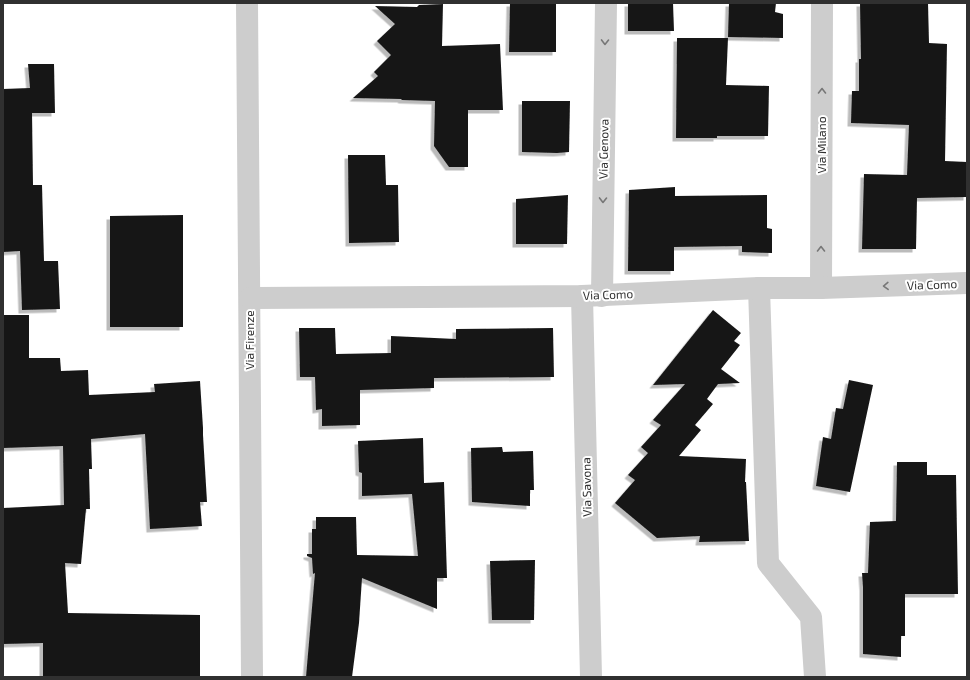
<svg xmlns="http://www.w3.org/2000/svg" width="970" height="680" viewBox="0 0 970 680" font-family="'Exo 2',sans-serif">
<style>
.building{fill:#171717;filter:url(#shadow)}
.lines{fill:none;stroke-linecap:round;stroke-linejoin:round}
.minor{stroke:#cdcdcd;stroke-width:22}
.oneway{stroke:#777}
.labels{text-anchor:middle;stroke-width:4;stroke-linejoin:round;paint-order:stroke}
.street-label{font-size:12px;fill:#303030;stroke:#fff}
</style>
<defs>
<filter id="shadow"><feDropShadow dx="-3.5" dy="3.5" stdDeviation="0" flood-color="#0004"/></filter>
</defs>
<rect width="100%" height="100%" fill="#fff"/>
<g class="building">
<path d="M 510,3 L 556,3 L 556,52 L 509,52 Z"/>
<path d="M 628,3 L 673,3 L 674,31 L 628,31 Z"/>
<path d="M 729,3 L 776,3 L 775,12 L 783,14 L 783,38 L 728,37 Z"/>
<path d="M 860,3 L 928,3 L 929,43 L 947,44 L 945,161 L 967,162 L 967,197 L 917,198 L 916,249 L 862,249 L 864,174 L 907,175 L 909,125 L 851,123 L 852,91 L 859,91 L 859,59 L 861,59 Z"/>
<path d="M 443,4 L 442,46 L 500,44 L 503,110 L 468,110 L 468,167 L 449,167 L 434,146 L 435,101 L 402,100 L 401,99 L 353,98 L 378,76 L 374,72 L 391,55 L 377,41 L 395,24 L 375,6 L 417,7 L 419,5 Z"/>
<path d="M 677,38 L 728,38 L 726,85 L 769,86 L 768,136 L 717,136 L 717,138 L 676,138 Z"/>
<path d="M 28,64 L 54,64 L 55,113 L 32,113 L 33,185 L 42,185 L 44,261 L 58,261 L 60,309 L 22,310 L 20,251 L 3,252 L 3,89 L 30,88 Z"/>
<path d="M 522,101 L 570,101 L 569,152 L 557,153 L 522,152 Z"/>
<path d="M 348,155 L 385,155 L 386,185 L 398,185 L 399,242 L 349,243 Z"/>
<path d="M 675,187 L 675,196 L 767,195 L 767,228 L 772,229 L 772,253 L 742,252 L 742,246 L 674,247 L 674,271 L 628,271 L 629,190 Z"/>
<path d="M 568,195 L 567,244 L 516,244 L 516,199 Z"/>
<path d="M 183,215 L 183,327 L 110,327 L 110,216 Z"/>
<path d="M 713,310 L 741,333 L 734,341 L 740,345 L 721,369 L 740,383 L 718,384 L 707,399 L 713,404 L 695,425 L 701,430 L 679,456 L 746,459 L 745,482 L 746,482 L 749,541 L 699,542 L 700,536 L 657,538 L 615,503 L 635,480 L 628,475 L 648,453 L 641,447 L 661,425 L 653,420 L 685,384 L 653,385 Z"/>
<path d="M 3,315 L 29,315 L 29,358 L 60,358 L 61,371 L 88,370 L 89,395 L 155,392 L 154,384 L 200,381 L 203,428 L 203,435 L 207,502 L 200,502 L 202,526 L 150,529 L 145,434 L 91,439 L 92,469 L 89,469 L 90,509 L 86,509 L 81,564 L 65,563 L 68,613 L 200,615 L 200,677 L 43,677 L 43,643 L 3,644 L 3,508 L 64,505 L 63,446 L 3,448 Z"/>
<path d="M 299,328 L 335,328 L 336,354 L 391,353 L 391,336 L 456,339 L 456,329 L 553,328 L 554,377 L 434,378 L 434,388 L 360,390 L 360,425 L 322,426 L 322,409 L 316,410 L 315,377 L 300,377 Z"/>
<path d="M 849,380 L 873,385 L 850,492 L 816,486 L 823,437 L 831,439 L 836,408 L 843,409 Z"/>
<path d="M 423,438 L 424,483 L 444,482 L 447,578 L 437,578 L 437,609 L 362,578 L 359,623 L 352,677 L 306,677 L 315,573 L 313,574 L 312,558 L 307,556 L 307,554 L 312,554 L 312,529 L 316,529 L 316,517 L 356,517 L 357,555 L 418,556 L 412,494 L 362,496 L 362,473 L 359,472 L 358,441 Z"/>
<path d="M 502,447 L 503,452 L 533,451 L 534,490 L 530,490 L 530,506 L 472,502 L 471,448 Z"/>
<path d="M 897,462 L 927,462 L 927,475 L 956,475 L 958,594 L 905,594 L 905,636 L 901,636 L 901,657 L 863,654 L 863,587 L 862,573 L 868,573 L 870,522 L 896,521 Z"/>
<path d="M 535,560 L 534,620 L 492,620 L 490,561 Z"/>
</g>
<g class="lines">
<g class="minor">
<path d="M 247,3 L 252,677"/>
<path d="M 759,288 L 768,563 L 811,617 L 815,677"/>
<path d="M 821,288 L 822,3"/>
<path d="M 582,296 L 591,677"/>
<path d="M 602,296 L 606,3"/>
<path d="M 250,298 L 582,296 L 759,288 L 821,288 L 967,283"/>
</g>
</g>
<defs><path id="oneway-chevron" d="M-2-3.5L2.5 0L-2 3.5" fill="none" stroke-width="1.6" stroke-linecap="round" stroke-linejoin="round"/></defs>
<g class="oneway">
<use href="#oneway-chevron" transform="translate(605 42) rotate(91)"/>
<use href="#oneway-chevron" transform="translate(822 91) rotate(-90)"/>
<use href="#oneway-chevron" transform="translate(603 200) rotate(91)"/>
<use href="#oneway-chevron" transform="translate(821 249) rotate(-90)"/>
<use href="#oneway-chevron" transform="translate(886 286) rotate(178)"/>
</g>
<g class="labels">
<g class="street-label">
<text transform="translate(822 145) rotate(-90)" y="4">Via Milano</text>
<text transform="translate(604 149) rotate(-89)" y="4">Via Genova</text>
<text transform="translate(932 285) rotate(-2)" y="4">Via Como</text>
<text transform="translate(608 295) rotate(-2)" y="4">Via Como</text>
<text transform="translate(250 340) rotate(-90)" y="4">Via Firenze</text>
<text transform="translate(587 487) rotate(-91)" y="4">Via Savona</text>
</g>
</g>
<rect width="970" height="680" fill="none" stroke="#303030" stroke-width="8"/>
</svg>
